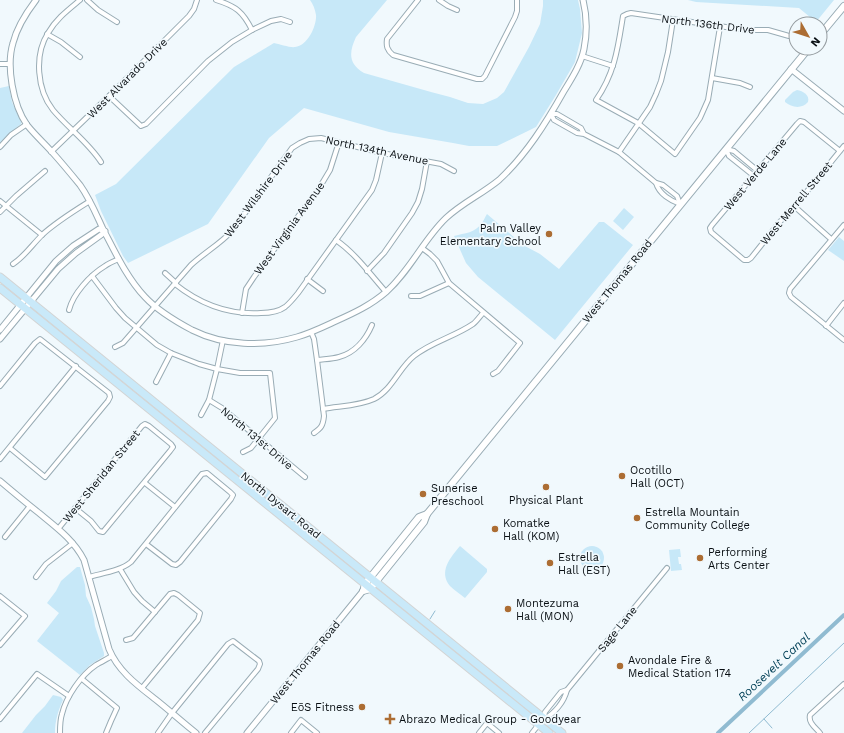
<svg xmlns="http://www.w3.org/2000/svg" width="844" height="733" viewBox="0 0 844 733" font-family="'Work Sans',sans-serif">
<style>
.green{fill:#c7e8f8}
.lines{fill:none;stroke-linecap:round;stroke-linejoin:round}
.stream{stroke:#90bbd1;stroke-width:1}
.canal{stroke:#90bbd1;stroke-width:4}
.minor-casing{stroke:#99acb5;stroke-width:6}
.tertiary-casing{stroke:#99acb5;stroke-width:7}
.secondary-casing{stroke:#99acb5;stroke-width:8}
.primary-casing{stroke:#d3d4d4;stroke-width:9}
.minor{stroke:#fff;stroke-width:4}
.tertiary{stroke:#fff;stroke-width:5}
.secondary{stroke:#fff;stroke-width:6}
.primary{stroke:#c9e9f9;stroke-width:7}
.poi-dot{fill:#ac6d33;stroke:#f1f9fd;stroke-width:1.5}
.labels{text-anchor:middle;stroke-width:3.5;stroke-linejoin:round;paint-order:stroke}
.street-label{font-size:11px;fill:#080e12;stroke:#f1f9fd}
.poi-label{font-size:11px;fill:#080e12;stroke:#f1f9fd;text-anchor:start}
.water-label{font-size:12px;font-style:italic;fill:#003f56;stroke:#f1f9fd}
</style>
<rect width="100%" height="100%" fill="#f1f9fd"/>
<g class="green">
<path d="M 310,0 L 387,0 L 356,37 C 349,52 348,64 364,73 L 431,92 L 450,97 L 468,103 L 483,104 L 497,98 L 504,92 L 529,47 L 540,24 L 543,6 L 543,0 L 578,0 L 580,9 L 582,33 L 575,62 L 556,95 L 536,127 L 497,146 L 469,146 L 453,143 L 389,132 L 304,108 L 269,138 L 208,224 L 128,263 L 123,256 L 101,211 L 95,195 L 116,184 L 234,67 L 274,43 C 279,44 291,48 295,47 C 308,46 317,25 316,15 C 315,9 313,4 310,0 Z"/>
<path d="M 688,0 L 834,0 L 816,22 L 799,8 L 696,2 Z"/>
<path d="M 9,86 L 12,102 L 21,122 L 21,124 L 10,133 L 0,143 L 0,88 Z"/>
<path d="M 797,90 C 803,91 810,95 808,102 C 802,109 792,108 785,102 L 785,100 L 793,92 Z"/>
<path d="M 624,208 L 634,217 L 623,230 L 613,221 Z"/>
<path d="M 487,214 L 523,245 L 540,254 L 559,269 L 599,222 L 604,222 L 633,245 L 555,340 L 478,277 L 466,263 L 454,236 C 465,233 475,233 482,223 C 484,220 485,217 487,214 Z"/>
<path d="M 839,237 L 844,241 L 844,261 L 828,250 Z"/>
<path d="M 460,546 L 487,569 L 487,572 L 465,598 C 460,594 454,590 450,586 C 438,571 451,557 460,546 Z"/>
<circle cx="592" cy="558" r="12"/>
<path d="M 680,549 L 681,557 L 678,557 L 679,564 L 681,564 L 682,570 L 671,571 L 669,550 Z"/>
<path d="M 77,567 L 80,567 L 85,585 L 86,596 L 91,607 L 94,619 L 95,626 L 104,653 L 104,656 L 90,665 L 80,675 L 37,641 L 59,613 L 47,603 L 56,591 L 61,581 Z"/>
<path d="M 53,695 L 61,697 L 63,700 C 58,711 55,721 55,733 L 22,733 L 36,715 L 45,706 Z"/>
</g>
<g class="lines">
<g class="stream">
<path d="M 430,619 L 435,611"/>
<path d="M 764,719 L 772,728"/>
<path d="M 749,733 L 844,643"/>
</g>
<path class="canal" d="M 718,733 L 844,615"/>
<g class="minor-casing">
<g id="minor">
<path d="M 80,0 C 68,10 56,19 48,33 C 34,55 37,90 53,110 C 68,128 88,142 101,162"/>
<path d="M 87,0 L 98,10 L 117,22"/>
<path d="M 216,0 C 236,6 243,12 252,30"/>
<path d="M 418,0 L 387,39 C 386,46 387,50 393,55 L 477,79 L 482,79 L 485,76 L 515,17 L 517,11 L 517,0"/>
<path d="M 439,0 L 448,6 L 457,10"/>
<path d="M 720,27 L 708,100 L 700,118 L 675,154 L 638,123 L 596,100 C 615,73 618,47 623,16 L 627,14 L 631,13 L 746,30 L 768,30 L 789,36"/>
<path d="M 47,34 L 61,42 L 80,57"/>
<path d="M 582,56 L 613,66"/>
<path d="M 0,64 L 10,64"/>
<path d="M 712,78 L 740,83 L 750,87"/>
<path d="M 109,96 L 141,126 L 146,124 L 208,61 L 232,42 L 252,30 L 271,21 L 281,19 L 290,22"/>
<path d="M 584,134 L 581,128 L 557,114 L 551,114 L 554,120 L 577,133 L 584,134 L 619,152 L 656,183 L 663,185 L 677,196 L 680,204"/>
<path d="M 0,147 L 11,135 L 27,124"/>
<path d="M 726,149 L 734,151 L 758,171"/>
<path d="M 726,149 L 729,156 L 754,176"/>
<path d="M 840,151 L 804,122 L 800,121 L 797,124 L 712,225 L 710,228 L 711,232 L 744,260 L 748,260 L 751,258 L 778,224 L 804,195 L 844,146"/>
<path d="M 51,152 L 109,96 L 189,16 L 194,9 L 197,0"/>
<path d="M 619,152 L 650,107 L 656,94 L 661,81 L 668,52 L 673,20"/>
<path d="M 656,183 C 659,194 671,201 680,204"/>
<path d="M 0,201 L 42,235"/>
<path d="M 794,206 L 831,239"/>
<path d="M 0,212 L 16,196 L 45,171"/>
<path d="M 844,225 L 790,289 L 789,293 L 791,297 L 844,340"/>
<path d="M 336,240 C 356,254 370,274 386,292"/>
<path d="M 422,248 L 430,254 L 437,261 L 449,283 L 520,343 L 498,371 L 493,374"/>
<path d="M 13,264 C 25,256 32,245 42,235 C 56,222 74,211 90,201"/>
<path d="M 367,271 L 384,253 L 412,213 L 418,202 L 422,189 L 427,161"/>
<path d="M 165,273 L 176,283"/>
<path d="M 92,276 L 116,308 L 125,318 L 157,345 L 171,353 L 199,364 L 217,369 L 240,373 L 270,373 L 275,418 L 251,448 L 243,452"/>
<path d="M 307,279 L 323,291"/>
<path d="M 175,284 C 200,304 229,315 261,313 C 270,313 278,312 285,307 C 290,303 294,298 298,293 L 372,190 L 376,180 L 382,153"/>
<path d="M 411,296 L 420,296 L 449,283"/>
<path d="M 69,310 C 73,294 90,275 105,266 C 109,263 114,261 119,259"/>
<path d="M 242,313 L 246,289 L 254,277 L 321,185 L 330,170 L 339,142"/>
<path d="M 826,326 L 844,303"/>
<path d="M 311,332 L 314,339 L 317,360 L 324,416 C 323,426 321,428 314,433"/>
<path d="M 115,347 L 123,343 L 191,265 C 204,253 220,244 232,231 L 292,148 L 300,143 L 309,139 L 321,138 L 382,153 L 441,164 L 454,171"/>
<path d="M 317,360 C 325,359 332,359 339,357 C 355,353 366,339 372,325"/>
<path d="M 156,382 L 171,353"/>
<path d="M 0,386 L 35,343 L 40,339 L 109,393 L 110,397 L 108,401 L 45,477 L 10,448"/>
<path d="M 209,400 L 222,408 L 305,477"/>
<path d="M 323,409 C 340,406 359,406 374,399 C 392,390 399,368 414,356 C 431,342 454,337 473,324 C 477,321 480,316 483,313"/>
<path d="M 201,415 L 209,400 L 217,369 L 223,340"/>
<path d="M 0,459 L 76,366"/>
<path d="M 145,483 L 175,507"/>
<path d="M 58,529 L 142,426 L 145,424 L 149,426 L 171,444 L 173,447 L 170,451 L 103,532 L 99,531 L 91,521 L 75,508"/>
<path d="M 5,537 L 30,506"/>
<path d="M 120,569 L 134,592 L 142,601 L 155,612"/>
<path d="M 36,577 L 46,564 L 73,543"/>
<path d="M 89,577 C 103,573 120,571 131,562 L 202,474 L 207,473 L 230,492 L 233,495 L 231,499 L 180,562 L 176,565 L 172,564 L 146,544"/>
<path d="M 0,596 L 25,616 L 0,645"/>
<path d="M 126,640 L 133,638 L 170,594 L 174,593 L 178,595 L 200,613 L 198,620 L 142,688"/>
<path d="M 82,679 L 117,708 L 111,721 L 106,733"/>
<path d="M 544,718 L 545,712 L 561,692 L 567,690"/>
<path d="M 0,719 L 37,674 L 69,696"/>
<path d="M 544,719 C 555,713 564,702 567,690 L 667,568"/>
<path d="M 60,733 C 60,727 60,720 62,714 C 66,697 81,675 96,665 C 101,662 107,659 112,656"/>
<path d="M 158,733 L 172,713 L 228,644 L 233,641 L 259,661 L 260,664 L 258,669 L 205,733"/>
<path d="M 291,733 L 301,720 L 317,733"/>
<path d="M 479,733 L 487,723 L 499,733"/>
<path d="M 532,733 L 539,724"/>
<path d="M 820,733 C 816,728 808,723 810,715 L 844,684"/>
</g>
</g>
<g class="tertiary-casing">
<g id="tertiary">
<path d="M 36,0 C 26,13 17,27 13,43 C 6,66 13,105 27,125 C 35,135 44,143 52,152 C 62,163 71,174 80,185 C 90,199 96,214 103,229 C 115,252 127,278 145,297 C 158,311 175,321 192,330 C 224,346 263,347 297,337 C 311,333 323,327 336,321 C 354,313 371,305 386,292 C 410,271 423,240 446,218 C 462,203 482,194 499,180 C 526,155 546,123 564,91 C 572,78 581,64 584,49 C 587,34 587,16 583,0"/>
<path d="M 791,69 L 844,111"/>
<path d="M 0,330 L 56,261 L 73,246 L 99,229 L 105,231 L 101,235 L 76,253 L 58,269 L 0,339"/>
<path d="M 0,481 C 13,492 26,503 39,513 C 56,527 74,540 84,560 L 109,649 C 118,671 137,685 155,699 C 169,710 182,722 196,733"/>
<path d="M 247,733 L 363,591"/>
</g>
</g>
<g class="secondary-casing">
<g id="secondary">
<path d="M 820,35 L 844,6"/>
<path d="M 364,588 L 365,584 L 419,517 L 427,514"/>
<path d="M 363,591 L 370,589 L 424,522 L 427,514 L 809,48"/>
</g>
</g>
<g class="primary-casing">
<g id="primary">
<path d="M 0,277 L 562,733"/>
<path d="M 0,288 L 549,733"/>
</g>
</g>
<use href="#minor" class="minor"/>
<use href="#tertiary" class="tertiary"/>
<use href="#secondary" class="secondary"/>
<use href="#primary" class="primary"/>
</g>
<g class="poi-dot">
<circle cx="549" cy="234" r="4"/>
<circle cx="622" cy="476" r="4"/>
<circle cx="546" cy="487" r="4"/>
<circle cx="423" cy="494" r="4"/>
<circle cx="637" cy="518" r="4"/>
<circle cx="495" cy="529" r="4"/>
<circle cx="700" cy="558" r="4"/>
<circle cx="550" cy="563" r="4"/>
<circle cx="508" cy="609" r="4"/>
<circle cx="620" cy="666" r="4"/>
<circle cx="362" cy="707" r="4"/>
<path d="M388 713h4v4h4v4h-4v4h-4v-4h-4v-4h4z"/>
</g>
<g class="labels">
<g class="street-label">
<text transform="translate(708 24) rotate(7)" y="4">North 136th Drive</text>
<text transform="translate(127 78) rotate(-45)" y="4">West Alvarado Drive</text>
<text transform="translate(377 150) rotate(12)" y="4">North 134th Avenue</text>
<text transform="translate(755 174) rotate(-50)" y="4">West Verde Lane</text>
<text transform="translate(258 194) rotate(-53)" y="4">West Wilshire Drive</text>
<text transform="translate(796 203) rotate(-50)" y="4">West Merrell Street</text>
<text transform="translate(289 228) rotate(-54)" y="4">West Virginia Avenue</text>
<text transform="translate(617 281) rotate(-51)" y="4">West Thomas Road</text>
<text transform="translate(257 438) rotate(40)" y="4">North 131st Drive</text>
<text transform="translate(101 476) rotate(-51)" y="4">West Sheridan Street</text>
<text transform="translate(281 505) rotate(39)" y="4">North Dysart Road</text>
<text transform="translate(617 629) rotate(-51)" y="4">Sage Lane</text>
<text transform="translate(305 662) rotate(-51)" y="4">West Thomas Road</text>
</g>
<g class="poi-label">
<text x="541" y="232" text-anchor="end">Palm Valley<tspan x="541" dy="13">Elementary School</tspan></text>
<text x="630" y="474">Ocotillo<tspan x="630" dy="13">Hall (OCT)</tspan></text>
<text x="431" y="492">Sunerise<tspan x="431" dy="13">Preschool</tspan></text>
<text x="546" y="504" text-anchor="middle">Physical Plant</text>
<text x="645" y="516">Estrella Mountain<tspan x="645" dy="13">Community College</tspan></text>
<text x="503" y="527">Komatke<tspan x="503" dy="13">Hall (KOM)</tspan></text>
<text x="708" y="556">Performing<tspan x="708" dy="13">Arts Center</tspan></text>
<text x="558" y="561">Estrella<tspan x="558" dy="13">Hall (EST)</tspan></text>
<text x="516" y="607">Montezuma<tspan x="516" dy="13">Hall (MON)</tspan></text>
<text x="628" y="664">Avondale Fire &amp;<tspan x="628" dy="13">Medical Station 174</tspan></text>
<text x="354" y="711" text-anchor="end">EōS Fitness</text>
<text x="399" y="723">Abrazo Medical Group - Goodyear</text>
</g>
<g class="water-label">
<text transform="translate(774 667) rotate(-43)" y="4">Roosevelt Canal</text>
</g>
</g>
<g transform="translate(808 36) rotate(129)"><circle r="19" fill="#f1f9fd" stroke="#949b9f"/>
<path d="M0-3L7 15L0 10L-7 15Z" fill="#ac6d33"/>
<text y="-6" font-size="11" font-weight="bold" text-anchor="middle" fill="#080e12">N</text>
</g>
</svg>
